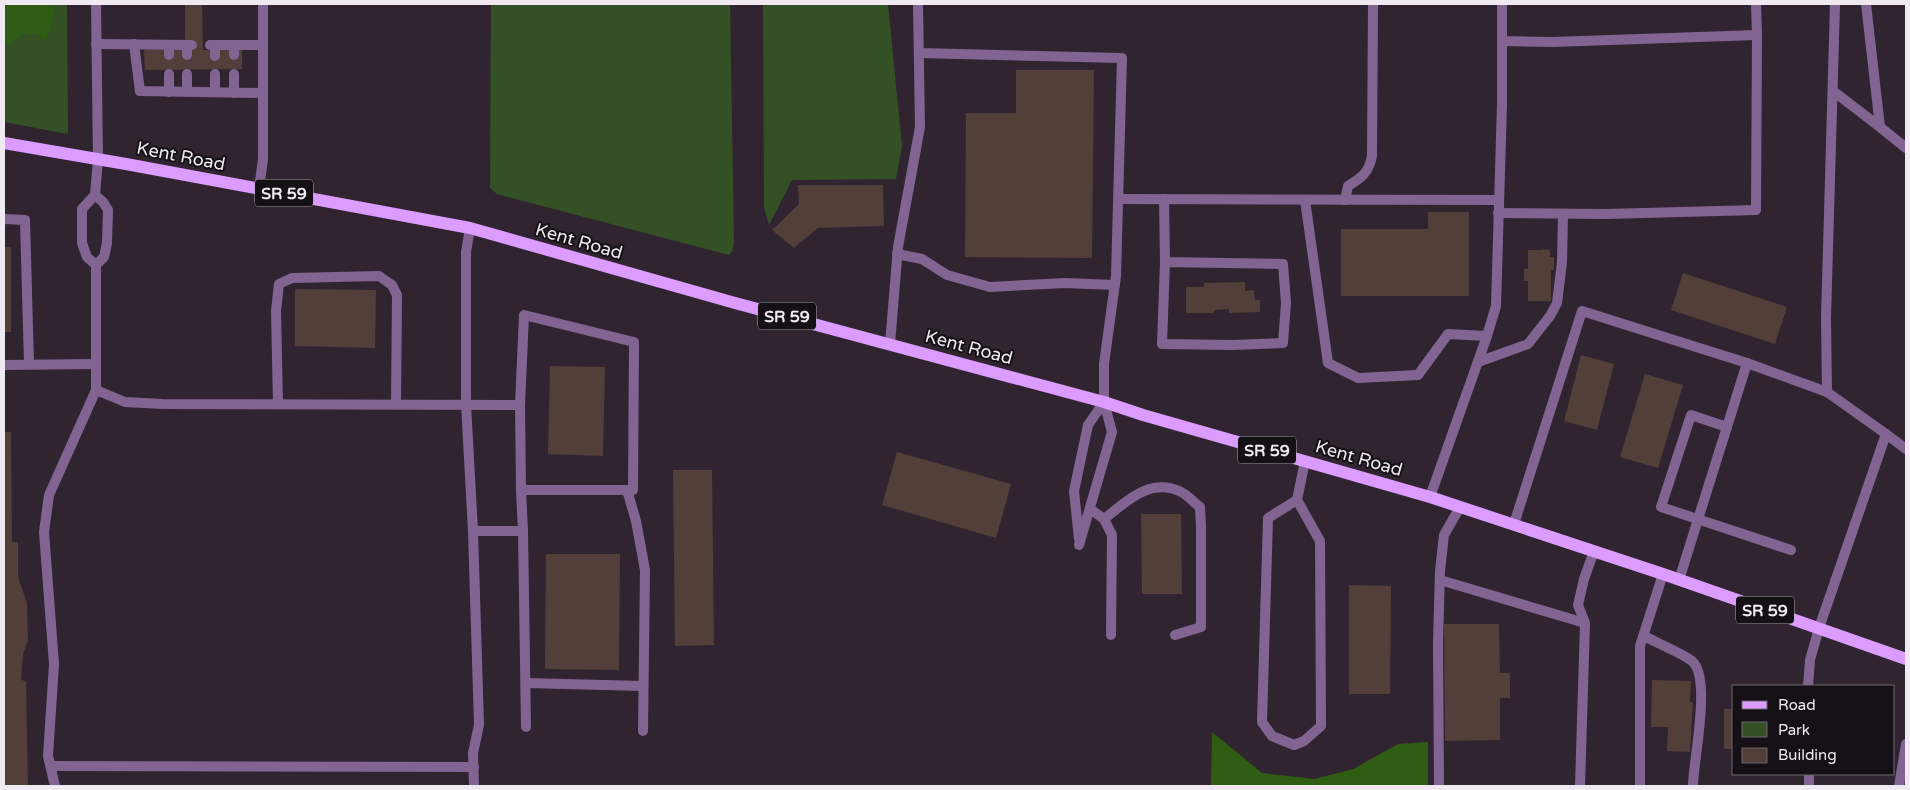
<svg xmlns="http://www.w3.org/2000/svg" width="1910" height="790" viewBox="0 0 1910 790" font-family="'Varela Round',sans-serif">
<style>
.green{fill:#345126}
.forest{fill:#2f5d13}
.building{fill:#523f39}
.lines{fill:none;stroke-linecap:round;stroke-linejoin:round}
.service{stroke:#826493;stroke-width:10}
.minor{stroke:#826493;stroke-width:10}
.primary{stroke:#dc9cfe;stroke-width:12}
.labels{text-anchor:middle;stroke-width:4;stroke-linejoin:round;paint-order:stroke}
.shield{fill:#151016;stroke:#afa8b0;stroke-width:1}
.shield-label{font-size:16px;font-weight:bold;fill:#f1e9f2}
.street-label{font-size:18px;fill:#f1e9f2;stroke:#151016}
</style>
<rect width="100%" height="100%" fill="#312431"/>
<g class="green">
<path d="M 4,4 L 67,4 L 68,134 L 4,122 Z"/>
<path d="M 491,4 L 730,4 L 734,241 L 733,250 L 729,255 L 497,194 L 490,188 Z"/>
<path d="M 763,4 L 888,4 L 902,147 L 896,179 L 792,180 L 769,225 L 764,207 Z"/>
</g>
<g class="forest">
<path d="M 4,4 L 54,4 C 56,16 50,29 46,40 L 36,34 L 23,33 L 4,48 Z"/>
<path d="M 1212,732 L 1262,773 L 1315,779 L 1353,769 L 1398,744 L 1428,742 L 1428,786 L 1211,786 Z"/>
</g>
<g class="building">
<path d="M 185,4 L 202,4 L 203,50 L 242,49 L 242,69 L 145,70 L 144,50 L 185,49 Z"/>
<path d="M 1016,70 L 1094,70 L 1092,258 L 965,257 L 966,113 L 1016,113 Z"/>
<path d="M 798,185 L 883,185 L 884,226 L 818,228 L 794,248 L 772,230 L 799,204 Z"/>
<path d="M 1428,212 L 1469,212 L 1469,296 L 1341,296 L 1341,229 L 1428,229 Z"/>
<rect x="4" y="247" width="7" height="85"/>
<path d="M 1543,249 L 1550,250 L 1550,257 L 1554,257 L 1554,270 L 1551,270 L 1551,301 L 1528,301 L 1528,281 L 1524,281 L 1524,269 L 1528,269 L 1528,250 L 1543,250 Z"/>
<path d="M 1683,273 L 1787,307 L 1775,344 L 1671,310 Z"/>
<path d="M 1245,282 L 1245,291 L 1254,290 L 1255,300 L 1260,300 L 1260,312 L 1229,313 L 1229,309 L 1214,310 L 1214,313 L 1186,313 L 1186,287 L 1204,287 L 1204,283 Z"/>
<path d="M 295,289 L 376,290 L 375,348 L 295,346 Z"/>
<path d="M 1581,355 L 1614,364 L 1597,430 L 1564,421 Z"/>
<path d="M 550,366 L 605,367 L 603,456 L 548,454 Z"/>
<path d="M 1645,374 L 1683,385 L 1658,468 L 1620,457 Z"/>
<path d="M 4,432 L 11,432 L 12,542 L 18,542 L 18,577 L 27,603 L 28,641 L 23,654 L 21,680 L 26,681 L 28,786 L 4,786 Z"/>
<path d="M 897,452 L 1011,484 L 996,538 L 882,505 Z"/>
<path d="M 673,470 L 712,470 L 714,645 L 675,646 Z"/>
<path d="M 1141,514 L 1181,514 L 1182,594 L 1142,594 Z"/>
<path d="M 546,554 L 620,554 L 619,670 L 545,669 Z"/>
<path d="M 1349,585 L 1391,586 L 1390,694 L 1349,694 Z"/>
<path d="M 1444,624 L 1499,624 L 1500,673 L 1510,673 L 1510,698 L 1500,698 L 1500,740 L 1445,741 Z"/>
<path d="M 1652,680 L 1691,681 L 1690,702 L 1693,702 L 1690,752 L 1667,751 L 1668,727 L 1651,727 Z"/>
<rect x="1724" y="709" width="10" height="40"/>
</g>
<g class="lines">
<g class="service">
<path d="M 96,4 L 98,159 L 95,195 L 82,209 L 82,243 L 87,257 L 96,265"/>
<path d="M 1866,4 L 1880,127 L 1906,148"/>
<path d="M 1503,41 L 1552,42 L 1757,35 L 1756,4"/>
<path d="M 96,44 L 192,45"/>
<path d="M 134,44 L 140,91 L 263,93"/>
<path d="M 169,45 L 169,55"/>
<path d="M 187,45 L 187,55"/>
<path d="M 210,45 L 263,45"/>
<path d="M 215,45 L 215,56"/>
<path d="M 234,45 L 234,55"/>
<path d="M 919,53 L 1122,58 L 1116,276 L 1104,364 L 1104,402 L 1112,432 L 1079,545"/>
<path d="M 169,74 L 169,92"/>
<path d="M 187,74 L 187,92"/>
<path d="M 215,74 L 215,92"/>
<path d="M 234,74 L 234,93"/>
<path d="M 1833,91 L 1880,127"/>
<path d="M 259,189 L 263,159 L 263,4"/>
<path d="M 1119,199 L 1498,200"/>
<path d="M 1164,199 L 1165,262 L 1162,344 L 1233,345 L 1283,343 L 1286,303 L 1283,264 L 1165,262"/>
<path d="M 1305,200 L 1328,363 L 1358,378 L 1418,375 L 1448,334 L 1487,336"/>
<path d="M 1345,200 L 1348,186 C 1361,178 1369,173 1372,156 L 1373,4"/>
<path d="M 1498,213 L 1606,214 L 1756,210 L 1757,35"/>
<path d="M 4,219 L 25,220 L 29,364"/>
<path d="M 470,228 L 466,252 L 466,404 L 473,531 L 479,725 L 473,753 L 474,786"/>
<path d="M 897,254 L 922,259 L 947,275 L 990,287 L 1065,283 L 1115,285"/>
<path d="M 890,344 L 898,247 L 920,127 L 918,4"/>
<path d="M 1478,362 L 1528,344 L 1550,316 L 1557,303 L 1562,262 L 1563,214"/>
<path d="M 4,365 L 96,364"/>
<path d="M 96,390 L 125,402 L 163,404 L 520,405 L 521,490 L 633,490 L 634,342 L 524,315 L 520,405"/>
<path d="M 278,404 L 276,311 L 279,284 L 292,278 L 379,276 L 392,285 L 397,295 L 396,404"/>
<path d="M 1727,427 L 1691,415 L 1661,507 L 1791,550"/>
<path d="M 1886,434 L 1906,449"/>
<path d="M 627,490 L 636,521 L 645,570 L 643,731"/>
<path d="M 1430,497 L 1487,336 L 1496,306 L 1502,104 L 1502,4"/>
<path d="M 1297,500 L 1320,541 L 1321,726 L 1304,741 L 1294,745 L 1272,736 L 1262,722 L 1268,518 L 1297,500 L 1305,461"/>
<path d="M 1090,509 L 1104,519 C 1127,501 1150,477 1181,492 C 1188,495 1194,503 1200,507 L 1201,527 L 1201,627 L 1175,635"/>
<path d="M 1104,519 L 1112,535 L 1111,635"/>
<path d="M 1514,524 L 1582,311 L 1747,363 L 1827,392"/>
<path d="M 473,531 L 523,531 L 521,490"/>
<path d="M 523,531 L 526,727"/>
<path d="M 1079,539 L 1074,491 L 1088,425 L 1104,402"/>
<path d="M 1440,580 L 1585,623"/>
<path d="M 1679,580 L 1747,363"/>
<path d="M 1819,628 L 1886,434 L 1827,392 L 1826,318 L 1835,4"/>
<path d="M 1644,636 C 1655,642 1684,654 1692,661 C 1712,678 1693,761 1693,786"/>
<path d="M 526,683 L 643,686"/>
<path d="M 51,766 L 474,767"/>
<path d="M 55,786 L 48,756 L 54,664 L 44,532 L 49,495 L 96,390 L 96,265 L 104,257 L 107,243 L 108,210 L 103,202 L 95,195"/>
<path d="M 1439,786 L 1438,643 L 1440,571 L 1444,535 L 1460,507"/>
<path d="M 1580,786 L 1585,623 L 1578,605 L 1584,579 L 1594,551"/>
<path d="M 1640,786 L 1640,646 L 1663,574"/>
<path d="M 1899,786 L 1906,744"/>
</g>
<g class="minor">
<path d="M 1808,686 L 1810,660 L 1819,628"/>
<path d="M 1809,774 L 1809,786"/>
</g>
<path class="primary" d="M 4,143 L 126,164 L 470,228 L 735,303 L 1104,402 L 1143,415 L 1430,497 L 1663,574 L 1906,659"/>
</g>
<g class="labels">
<g class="shield">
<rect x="255" y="179.5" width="58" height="27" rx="4"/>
<rect x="758" y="302.5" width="58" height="27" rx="4"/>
<rect x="1238" y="436.5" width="58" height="27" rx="4"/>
<rect x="1736" y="596.5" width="58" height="27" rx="4"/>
</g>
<g class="shield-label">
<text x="284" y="199">SR 59</text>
<text x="787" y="322">SR 59</text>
<text x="1267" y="456">SR 59</text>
<text x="1765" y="616">SR 59</text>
</g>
<g class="street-label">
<text transform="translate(181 156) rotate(11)" y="6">Kent Road</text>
<text transform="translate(579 241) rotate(16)" y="6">Kent Road</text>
<text transform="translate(969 347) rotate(15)" y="6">Kent Road</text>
<text transform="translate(1359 458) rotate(16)" y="6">Kent Road</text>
</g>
</g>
<rect width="1910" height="790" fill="none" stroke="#f1e9f2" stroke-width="10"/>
<rect x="1732" y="685" width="162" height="90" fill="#151016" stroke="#6d676e"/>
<rect x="1742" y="701" width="25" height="8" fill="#dc9cfe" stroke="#6d676e"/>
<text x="1778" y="710" font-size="15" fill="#f1e9f2">Road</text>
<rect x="1742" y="722" width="25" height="15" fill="#345126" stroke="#6d676e"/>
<text x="1778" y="735" font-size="15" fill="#f1e9f2">Park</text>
<rect x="1742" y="748" width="25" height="15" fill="#523f39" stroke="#6d676e"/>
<text x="1778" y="760" font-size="15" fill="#f1e9f2">Building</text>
</svg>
